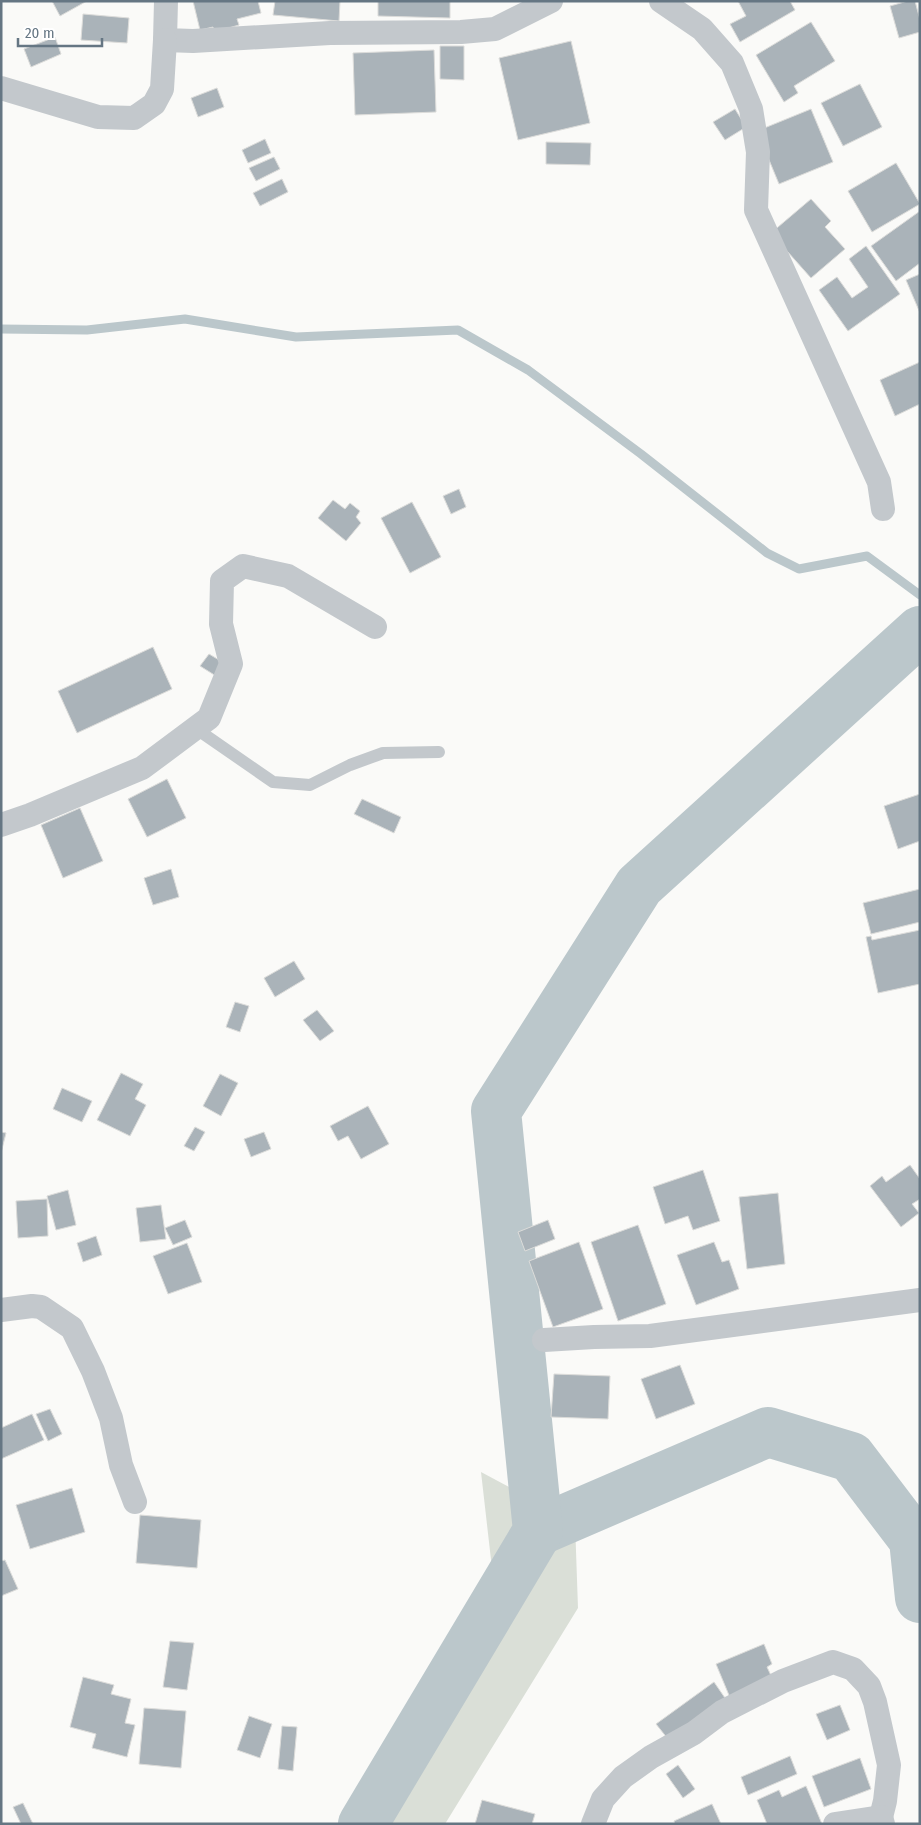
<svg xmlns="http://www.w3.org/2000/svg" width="921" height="1825" viewBox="0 0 921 1825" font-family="'Fira Sans Condensed',sans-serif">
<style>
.green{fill:#dadfd7}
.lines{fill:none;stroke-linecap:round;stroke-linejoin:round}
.stream{stroke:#bbc7cb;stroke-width:9}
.river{stroke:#bbc7cb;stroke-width:50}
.building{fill:#aab3b9;stroke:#dcdcda}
.lane{stroke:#c3c8cc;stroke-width:12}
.street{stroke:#c3c8cc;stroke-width:24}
</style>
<rect width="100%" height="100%" fill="#fafaf8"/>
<path class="green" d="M 481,1472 L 575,1522 L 578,1608 L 445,1824 L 340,1824 L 494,1586 Z"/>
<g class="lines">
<path class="stream" d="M 1,329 L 87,330 L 185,319 L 296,337 L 458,330 L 528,370 L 641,454 L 767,553 L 799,569 L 867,556 L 920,595"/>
<g class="river">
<path d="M 538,1531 L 768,1432 L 851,1457 L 914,1540 L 920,1598"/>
<path d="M 363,1824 L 538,1531 L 496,1111 L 639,886 L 920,631"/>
</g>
</g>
<g class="building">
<path d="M 52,1 L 87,1 L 60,16 Z"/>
<path d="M 193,1 L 258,1 L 261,13 L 237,19 L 239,25 L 214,32 L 213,27 L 200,30 Z"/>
<path d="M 275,1 L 340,1 L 339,21 L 273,15 Z"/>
<path d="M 378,1 L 450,1 L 450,18 L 378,16 Z"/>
<path d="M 738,1 L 790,1 L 795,10 L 740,42 L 730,24 L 746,16 Z"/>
<path d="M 908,1 L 915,1 L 920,20 L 920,32 L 899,38 L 890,6 Z"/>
<path d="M 83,14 L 129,18 L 127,43 L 81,40 Z"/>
<path d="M 811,22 L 835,61 L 794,86 L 798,93 L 784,102 L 756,55 Z"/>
<path d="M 55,37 L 61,54 L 31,67 L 24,49 Z"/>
<path d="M 571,41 L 590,123 L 518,140 L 499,58 Z"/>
<path d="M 440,46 L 464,46 L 464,80 L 440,79 Z"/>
<path d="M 434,50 L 436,112 L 355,115 L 353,53 Z"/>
<path d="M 860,84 L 882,127 L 843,146 L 821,103 Z"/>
<path d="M 217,88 L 224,107 L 198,117 L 191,98 Z"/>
<path d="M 735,109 L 746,127 L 725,140 L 713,122 Z"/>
<path d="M 811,109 L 833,162 L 779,184 L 757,131 Z"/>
<path d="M 265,139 L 271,153 L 248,163 L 242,150 Z"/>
<path d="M 546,142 L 591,143 L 590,165 L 546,164 Z"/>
<path d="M 274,157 L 280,169 L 256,181 L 249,168 Z"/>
<path d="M 896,163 L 920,204 L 872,232 L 848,191 Z"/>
<path d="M 282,179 L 288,192 L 260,206 L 253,193 Z"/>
<path d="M 811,199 L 831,221 L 825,227 L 845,249 L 811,278 L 771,233 Z"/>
<path d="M 920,211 L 920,263 L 896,281 L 871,246 Z"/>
<path d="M 866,246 L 900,294 L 848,331 L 819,290 L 837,277 L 852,298 L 868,287 L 849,259 Z"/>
<path d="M 920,274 L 920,313 L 906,280 Z"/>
<path d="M 920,362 L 920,404 L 895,416 L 880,380 Z"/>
<path d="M 459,489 L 466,507 L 451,514 L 443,496 Z"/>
<path d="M 333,500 L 345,509 L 350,503 L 360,511 L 356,517 L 361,523 L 346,541 L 318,518 Z"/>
<path d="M 412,502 L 441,557 L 410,573 L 381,518 Z"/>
<path d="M 153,647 L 172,689 L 77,733 L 58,691 Z"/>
<path d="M 209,654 L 224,663 L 216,676 L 200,666 Z"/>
<path d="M 167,779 L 186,818 L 147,837 L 128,799 Z"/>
<path d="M 920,794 L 920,841 L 898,849 L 884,806 Z"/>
<path d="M 362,799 L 401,817 L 394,833 L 354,814 Z"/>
<path d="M 80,808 L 103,861 L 63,878 L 41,825 Z"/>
<path d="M 171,869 L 179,897 L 153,905 L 144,878 Z"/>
<path d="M 920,889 L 920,922 L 871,934 L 863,903 Z"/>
<path d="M 920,930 L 920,984 L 878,993 L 866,937 L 871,936 L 872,940 Z"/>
<path d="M 294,961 L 305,979 L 275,997 L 264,978 Z"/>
<path d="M 235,1002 L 249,1006 L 240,1032 L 226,1027 Z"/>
<path d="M 317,1010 L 334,1031 L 320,1041 L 303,1020 Z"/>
<path d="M 121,1073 L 143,1084 L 135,1099 L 146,1105 L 130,1136 L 97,1120 Z"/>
<path d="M 220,1074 L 238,1083 L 221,1116 L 203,1106 Z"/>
<path d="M 62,1088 L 92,1101 L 82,1122 L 53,1109 Z"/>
<path d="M 368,1106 L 389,1144 L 361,1159 L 348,1136 L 338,1141 L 330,1126 Z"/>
<path d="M 195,1127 L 205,1132 L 194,1151 L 184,1146 Z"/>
<path d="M 1,1132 L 6,1133 L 1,1153 Z"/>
<path d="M 264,1132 L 271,1149 L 251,1157 L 244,1139 Z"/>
<path d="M 910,1165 L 920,1179 L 920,1199 L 912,1204 L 919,1213 L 901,1227 L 870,1186 L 882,1176 L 886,1182 Z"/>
<path d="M 703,1170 L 720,1221 L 693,1230 L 688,1216 L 665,1224 L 653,1187 Z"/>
<path d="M 68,1190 L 76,1225 L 56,1230 L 47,1196 Z"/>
<path d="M 778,1193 L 785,1264 L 747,1269 L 739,1197 Z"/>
<path d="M 47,1199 L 48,1236 L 18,1238 L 16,1201 Z"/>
<path d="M 161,1205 L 166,1239 L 140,1242 L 136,1208 Z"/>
<path d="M 185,1220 L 192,1237 L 173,1245 L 165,1228 Z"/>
<path d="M 548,1220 L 555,1239 L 525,1251 L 518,1232 Z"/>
<path d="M 638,1225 L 666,1304 L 618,1321 L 591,1242 Z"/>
<path d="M 96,1236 L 102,1255 L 83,1262 L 77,1243 Z"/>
<path d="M 579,1242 L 603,1309 L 553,1327 L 529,1261 Z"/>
<path d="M 714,1242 L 722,1262 L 729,1260 L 739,1289 L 696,1305 L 677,1255 Z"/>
<path d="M 187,1243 L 202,1282 L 168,1294 L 153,1256 Z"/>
<path d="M 680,1365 L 695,1404 L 656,1419 L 641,1379 Z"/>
<path d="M 554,1374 L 610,1376 L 608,1419 L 551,1417 Z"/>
<path d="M 50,1409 L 62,1434 L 48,1441 L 36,1414 Z"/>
<path d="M 32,1414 L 44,1440 L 1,1459 L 1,1428 Z"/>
<path d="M 72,1488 L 85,1532 L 30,1549 L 16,1505 Z"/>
<path d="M 140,1515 L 201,1520 L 197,1568 L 136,1563 Z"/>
<path d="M 5,1560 L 18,1589 L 1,1596 L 1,1561 Z"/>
<path d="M 170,1641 L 194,1643 L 187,1690 L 163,1687 Z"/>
<path d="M 764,1644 L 772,1664 L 767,1667 L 774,1682 L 731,1700 L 716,1664 Z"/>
<path d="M 83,1677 L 114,1685 L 111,1694 L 131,1699 L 125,1723 L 135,1725 L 127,1757 L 92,1748 L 96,1734 L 70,1727 Z"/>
<path d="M 714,1682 L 725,1698 L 668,1739 L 656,1724 Z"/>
<path d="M 840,1705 L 850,1730 L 827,1740 L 816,1714 Z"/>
<path d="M 144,1708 L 186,1711 L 181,1768 L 139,1764 Z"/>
<path d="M 249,1716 L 272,1724 L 260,1758 L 237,1750 Z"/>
<path d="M 282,1726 L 297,1727 L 293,1771 L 278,1769 Z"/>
<path d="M 790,1756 L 797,1774 L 748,1795 L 741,1777 Z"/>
<path d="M 860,1758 L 871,1789 L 824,1807 L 812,1776 Z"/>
<path d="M 678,1765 L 695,1789 L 683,1798 L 666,1774 Z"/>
<path d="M 806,1786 L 822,1824 L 767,1824 L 757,1800 L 779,1790 L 782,1797 Z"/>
<path d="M 482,1800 L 535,1814 L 532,1824 L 475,1824 Z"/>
<path d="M 23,1803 L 33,1824 L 21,1824 L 13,1807 Z"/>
<path d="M 712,1804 L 721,1824 L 675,1824 L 674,1821 Z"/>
</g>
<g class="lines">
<path class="lane" d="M 195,728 L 273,782 L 310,785 L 350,765 L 383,753 L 439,752"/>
<g class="street">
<path d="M 166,1 L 165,40 L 193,41 L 330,33 L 461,32 L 495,29 L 551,1"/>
<path d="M 661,1 L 702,29 L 732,63 L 751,109 L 758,152 L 756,210 L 879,482 L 883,509"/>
<path d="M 1,88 L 98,117 L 134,118 L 154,104 L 162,89 L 165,40"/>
<path d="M 1,825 L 30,815 L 142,768 L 209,718 L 231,664 L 221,624 L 222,581 L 243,566 L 288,576 L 375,627"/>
<path d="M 1,1310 L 32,1306 L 41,1307 L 72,1328 L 93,1371 L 111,1418 L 121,1465 L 135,1502"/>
<path d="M 544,1340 L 594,1337 L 650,1336 L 920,1300"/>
<path d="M 593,1824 L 603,1799 L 623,1777 L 651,1757 L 694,1733 L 722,1712 L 783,1681 L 833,1662 L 853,1669 L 869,1686 L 875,1702 L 889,1765 L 885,1801 L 881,1817"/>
<path d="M 835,1824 L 881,1817 L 883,1824"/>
</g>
</g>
<rect width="921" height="1825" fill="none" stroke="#657683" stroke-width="5"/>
<path d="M18 38v8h84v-8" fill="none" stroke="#657683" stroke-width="2.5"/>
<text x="25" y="38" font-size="15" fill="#657683" stroke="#ffffff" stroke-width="4" paint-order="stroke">20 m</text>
</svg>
